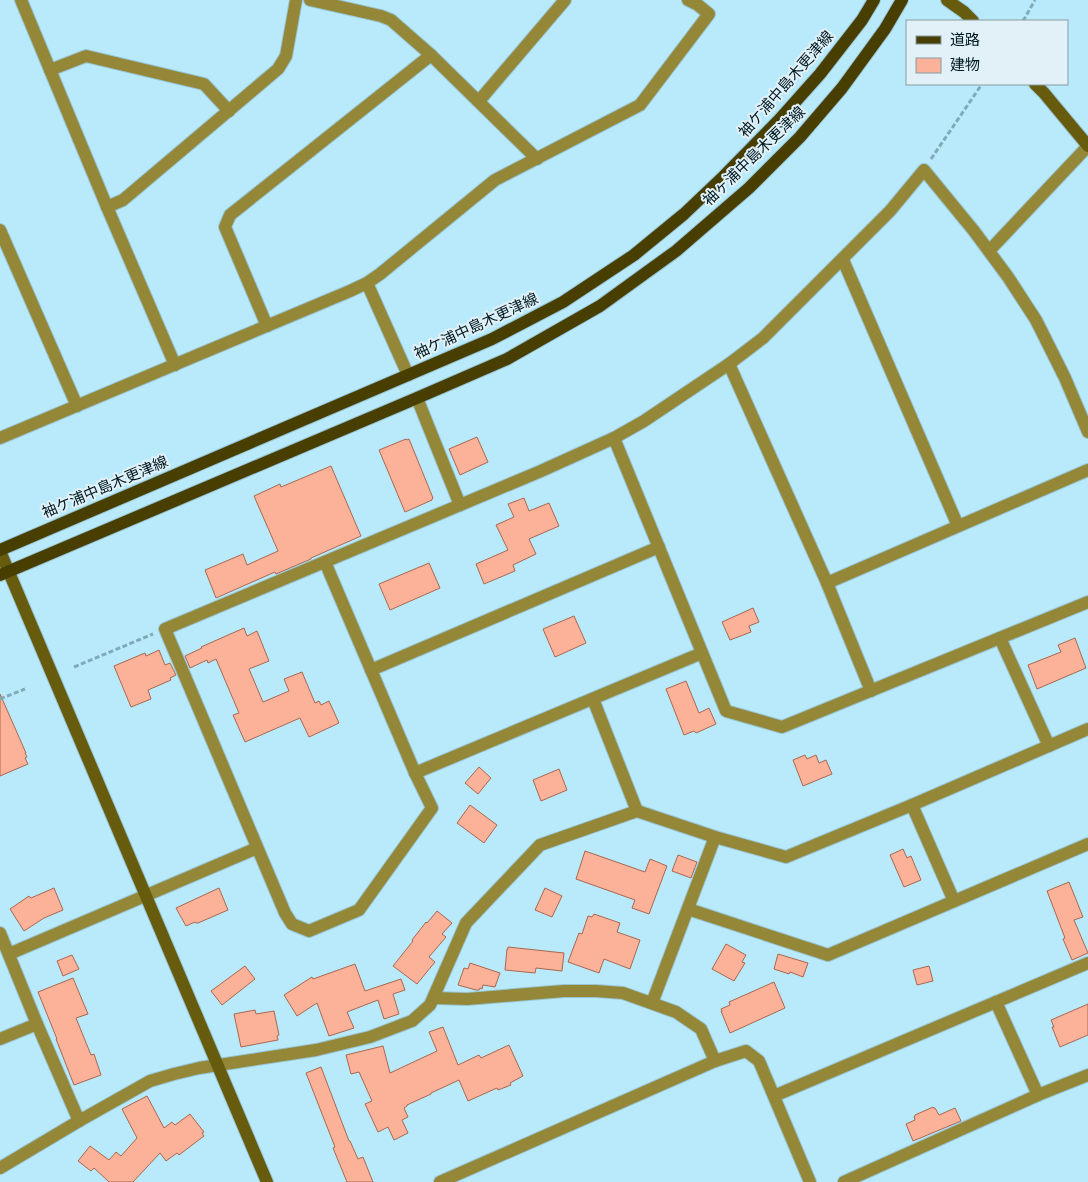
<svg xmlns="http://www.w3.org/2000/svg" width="1088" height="1182" viewBox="0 0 1088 1182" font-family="Jost,'Noto Sans JP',sans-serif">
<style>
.building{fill:#fbb299;stroke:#a9674f}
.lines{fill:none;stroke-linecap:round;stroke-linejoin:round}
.street-casing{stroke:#98c5d4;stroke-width:14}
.secondary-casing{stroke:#98c5d4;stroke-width:14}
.primary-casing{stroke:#98c5d4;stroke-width:14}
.path{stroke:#80aab8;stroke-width:3;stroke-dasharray:5 2.5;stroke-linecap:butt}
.street{stroke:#948737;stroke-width:12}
.secondary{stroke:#675c0e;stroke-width:12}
.primary{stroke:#473e00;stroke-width:12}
.labels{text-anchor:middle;stroke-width:4;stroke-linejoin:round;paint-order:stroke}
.street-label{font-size:15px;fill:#001a22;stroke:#e1f1f7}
</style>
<rect width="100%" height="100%" fill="#b9eafb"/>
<g class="building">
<path d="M 477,437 L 488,462 L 460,475 L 449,449 Z"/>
<path d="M 406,439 L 407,440 L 409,439 L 433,498 L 432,499 L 432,500 L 405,512 L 379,450 Z"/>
<path d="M 331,466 L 361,536 L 311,558 L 311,559 L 276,574 L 275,572 L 216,598 L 205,570 L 243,554 L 247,565 L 278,551 L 254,496 L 280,484 L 281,487 Z"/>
<path d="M 524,498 L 529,511 L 549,503 L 559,526 L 529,539 L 536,554 L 513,565 L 515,571 L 484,584 L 476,564 L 508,550 L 496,525 L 514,517 L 508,504 Z"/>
<path d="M 429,563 L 440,588 L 390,610 L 379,584 Z"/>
<path d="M 753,608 L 759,622 L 749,626 L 751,632 L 730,640 L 722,622 Z"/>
<path d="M 574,616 L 586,643 L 555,657 L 543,629 Z"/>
<path d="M 244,628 L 247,636 L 257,631 L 269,661 L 249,669 L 263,702 L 289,691 L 284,679 L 302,672 L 315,703 L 319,701 L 321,705 L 329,701 L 339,723 L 309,737 L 300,718 L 245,742 L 233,715 L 239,713 L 216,659 L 208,663 L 207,660 L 190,668 L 185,656 L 202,648 L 201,647 Z"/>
<path d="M 1075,638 L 1086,668 L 1037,689 L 1028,665 L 1061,652 L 1058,645 Z"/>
<path d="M 159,650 L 165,665 L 170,663 L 176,675 L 170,678 L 171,680 L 148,690 L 151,699 L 131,707 L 114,666 L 145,653 L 146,656 Z"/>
<path d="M 686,681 L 699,713 L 709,708 L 716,724 L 696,733 L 694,731 L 684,735 L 666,689 Z"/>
<path d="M 0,694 L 26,753 L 25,753 L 27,757 L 25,758 L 28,764 L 0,776 Z"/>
<path d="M 805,755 L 807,759 L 816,755 L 819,763 L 826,760 L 832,774 L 803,786 L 793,760 Z"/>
<path d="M 479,767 L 491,778 L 478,794 L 465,783 Z"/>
<path d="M 559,769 L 567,790 L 541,801 L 533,780 Z"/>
<path d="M 470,805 L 497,825 L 484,843 L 457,823 Z"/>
<path d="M 903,849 L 907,858 L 911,856 L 921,880 L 904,887 L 890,855 Z"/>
<path d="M 585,851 L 645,872 L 650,859 L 667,866 L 649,914 L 632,908 L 635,900 L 576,879 Z"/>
<path d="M 678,855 L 697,862 L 691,878 L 672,871 Z"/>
<path d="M 1069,882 L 1083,917 L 1074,920 L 1088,953 L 1072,960 L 1063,939 L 1065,938 L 1047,891 Z"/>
<path d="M 54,888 L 63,910 L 44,918 L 24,931 L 10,909 L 29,896 L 31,898 Z"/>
<path d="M 219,888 L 228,910 L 198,923 L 196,923 L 195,922 L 186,926 L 176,908 Z"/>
<path d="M 545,888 L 562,896 L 552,917 L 535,910 Z"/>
<path d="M 437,911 L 452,923 L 442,934 L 446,937 L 429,957 L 435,962 L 417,984 L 393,966 L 413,941 L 412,940 L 426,922 L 427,923 Z"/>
<path d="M 594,914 L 620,923 L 617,932 L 640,940 L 630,969 L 604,959 L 599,973 L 568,962 L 579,933 L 582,934 L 588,916 L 592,917 Z"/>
<path d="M 726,944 L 746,955 L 742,962 L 745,963 L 734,981 L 712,969 Z"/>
<path d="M 508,947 L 564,953 L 562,971 L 536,968 L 535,973 L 505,970 L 507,949 L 508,949 Z"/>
<path d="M 778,954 L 808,963 L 803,977 L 790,972 L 789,974 L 774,969 Z"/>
<path d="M 72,955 L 79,969 L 63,976 L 57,961 Z"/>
<path d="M 470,963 L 500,973 L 495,987 L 483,985 L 482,989 L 480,988 L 479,990 L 476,990 L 458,985 L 464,968 L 468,969 Z"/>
<path d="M 355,964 L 365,991 L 401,979 L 405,990 L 393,994 L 399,1014 L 384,1019 L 378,1000 L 347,1012 L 354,1028 L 329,1036 L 317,1003 L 297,1016 L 284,995 L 312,977 L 313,979 Z"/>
<path d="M 245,966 L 255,979 L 222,1005 L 211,991 Z"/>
<path d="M 929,966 L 933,981 L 917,985 L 913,970 Z"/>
<path d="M 73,978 L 88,1014 L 76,1018 L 91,1055 L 94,1054 L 101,1075 L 74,1085 L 56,1039 L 57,1039 L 38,992 Z"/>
<path d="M 774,982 L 785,1008 L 730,1033 L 721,1011 L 722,1011 L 721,1009 L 730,1005 L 729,1002 Z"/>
<path d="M 1088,1004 L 1088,1035 L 1060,1047 L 1052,1027 L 1054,1027 L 1051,1020 Z"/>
<path d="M 255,1010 L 256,1014 L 274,1011 L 279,1035 L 277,1036 L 278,1040 L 241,1047 L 234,1014 Z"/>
<path d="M 443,1027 L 458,1065 L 479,1055 L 481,1058 L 509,1045 L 523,1076 L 510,1083 L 511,1085 L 498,1090 L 497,1088 L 468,1101 L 459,1080 L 431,1093 L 431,1094 L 407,1105 L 407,1106 L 404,1108 L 408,1117 L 402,1120 L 408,1133 L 394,1140 L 388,1127 L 378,1132 L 365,1104 L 372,1101 L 359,1072 L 351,1074 L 346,1055 L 383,1046 L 390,1073 L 437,1051 L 429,1032 Z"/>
<path d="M 321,1067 L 349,1141 L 350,1141 L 358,1159 L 363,1157 L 373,1182 L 347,1182 L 333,1148 L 335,1147 L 306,1073 Z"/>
<path d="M 147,1096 L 164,1128 L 172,1122 L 175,1125 L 190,1114 L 204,1132 L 202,1133 L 204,1136 L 179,1155 L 177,1153 L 166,1161 L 160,1153 L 133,1182 L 109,1182 L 94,1168 L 91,1171 L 78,1161 L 90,1146 L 109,1160 L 116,1152 L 121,1156 L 137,1138 L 122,1109 Z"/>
<path d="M 933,1107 L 934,1108 L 935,1108 L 939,1115 L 955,1108 L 961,1121 L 913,1141 L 906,1124 L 915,1120 L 914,1117 L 915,1116 L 915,1115 Z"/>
</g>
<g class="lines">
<g class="street-casing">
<g id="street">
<path d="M 21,0 L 107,207 L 175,365"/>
<path d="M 310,0 L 381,16 L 391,20 L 431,55 L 537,159"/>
<path d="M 50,70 L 86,56 L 204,84 L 229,111"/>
<path d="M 479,101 L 565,0"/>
<path d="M 107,207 L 123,200 L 278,69 L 286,56 L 296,0"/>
<path d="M 0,230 L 77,406"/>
<path d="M 989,251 L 1088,146"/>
<path d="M 843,260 L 958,526"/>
<path d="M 367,283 L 408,375"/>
<path d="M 267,326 L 225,227 L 230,215 L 431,55"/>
<path d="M 729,364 L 827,583 L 871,691"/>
<path d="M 417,398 L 460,505"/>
<path d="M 0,438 L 350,291 L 367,283 L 380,274 L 495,180 L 640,105 L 709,14 L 698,5 L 688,0"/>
<path d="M 614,438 L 726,711 L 782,727 L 1088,602"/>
<path d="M 325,562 L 415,773 L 432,808 L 359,910 L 309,931 L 292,924 L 285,913 L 165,629 L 541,471 L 614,438 L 644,421 L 729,364 L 763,338 L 890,211 L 924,170 L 974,231 L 1008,277 L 1036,320 L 1065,378 L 1088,432"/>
<path d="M 827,583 L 1088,470"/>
<path d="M 1000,638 L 1049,746"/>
<path d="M 371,670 L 659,547"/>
<path d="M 593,699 L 637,811"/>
<path d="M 415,773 L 702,653"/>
<path d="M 912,805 L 954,901"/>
<path d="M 688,909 L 828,955 L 1088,844"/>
<path d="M 0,933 L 37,1024 L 79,1121"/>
<path d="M 9,954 L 257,848"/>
<path d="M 434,998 L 467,999 L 564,991 L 596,991 L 623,993 L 676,1012 L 701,1029 L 715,1061 L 746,1051 L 759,1061 L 810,1182"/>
<path d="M 996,1002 L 1038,1095"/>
<path d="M 652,1003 L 715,837"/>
<path d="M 0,1039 L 37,1024"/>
<path d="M 774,1096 L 1088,963"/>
<path d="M 0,1168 L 79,1121 L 150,1081 L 174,1074 L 199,1068 L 316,1050 L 370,1037 L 412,1021 L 430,1005 L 466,923 L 540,845 L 637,811 L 715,837 L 786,857 L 912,805 L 1088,729"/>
<path d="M 440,1182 L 715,1061"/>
<path d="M 844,1182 L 1038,1095 L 1088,1075"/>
</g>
</g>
<g class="secondary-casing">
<g id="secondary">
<path d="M 947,0 L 964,12 L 973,21"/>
<path d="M 1035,84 L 1044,93 L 1088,146"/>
<path d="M 0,551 L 267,1182"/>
</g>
</g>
<g class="primary-casing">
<g id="primary">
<path d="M 0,550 L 492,339 L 563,302 L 634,255 L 684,214 L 724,176 L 779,120 L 820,74 L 862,20 L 874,0"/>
<path d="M 0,575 L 417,398 L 507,359 L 600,306 L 676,251 L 749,188 L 800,137 L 842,88 L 885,29 L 902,0"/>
</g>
</g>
<g class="path">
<path d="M 1023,21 L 1035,0"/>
<path d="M 931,159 L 982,84"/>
<path d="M 74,667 L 153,634"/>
<path d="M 0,699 L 25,689"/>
</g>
<use href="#street" class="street"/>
<use href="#secondary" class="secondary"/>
<use href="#primary" class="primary"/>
</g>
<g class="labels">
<g class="street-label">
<text transform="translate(786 84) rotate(-49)" y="5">袖ケ浦中島木更津線</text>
<text transform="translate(754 156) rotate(-44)" y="5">袖ヶ浦中島木更津線</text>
<text transform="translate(476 326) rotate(-25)" y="5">袖ケ浦中島木更津線</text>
<text transform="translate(105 487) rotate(-23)" y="5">袖ケ浦中島木更津線</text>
</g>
</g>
<rect x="906" y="20" width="162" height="65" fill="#e1f1f7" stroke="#879ba2"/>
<rect x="916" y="36" width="25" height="8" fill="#473e00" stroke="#879ba2"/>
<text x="950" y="45" font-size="15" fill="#001a22">道路</text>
<rect x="916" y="58" width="25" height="15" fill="#fbb299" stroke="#879ba2"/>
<text x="950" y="70" font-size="15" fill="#001a22">建物</text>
</svg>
